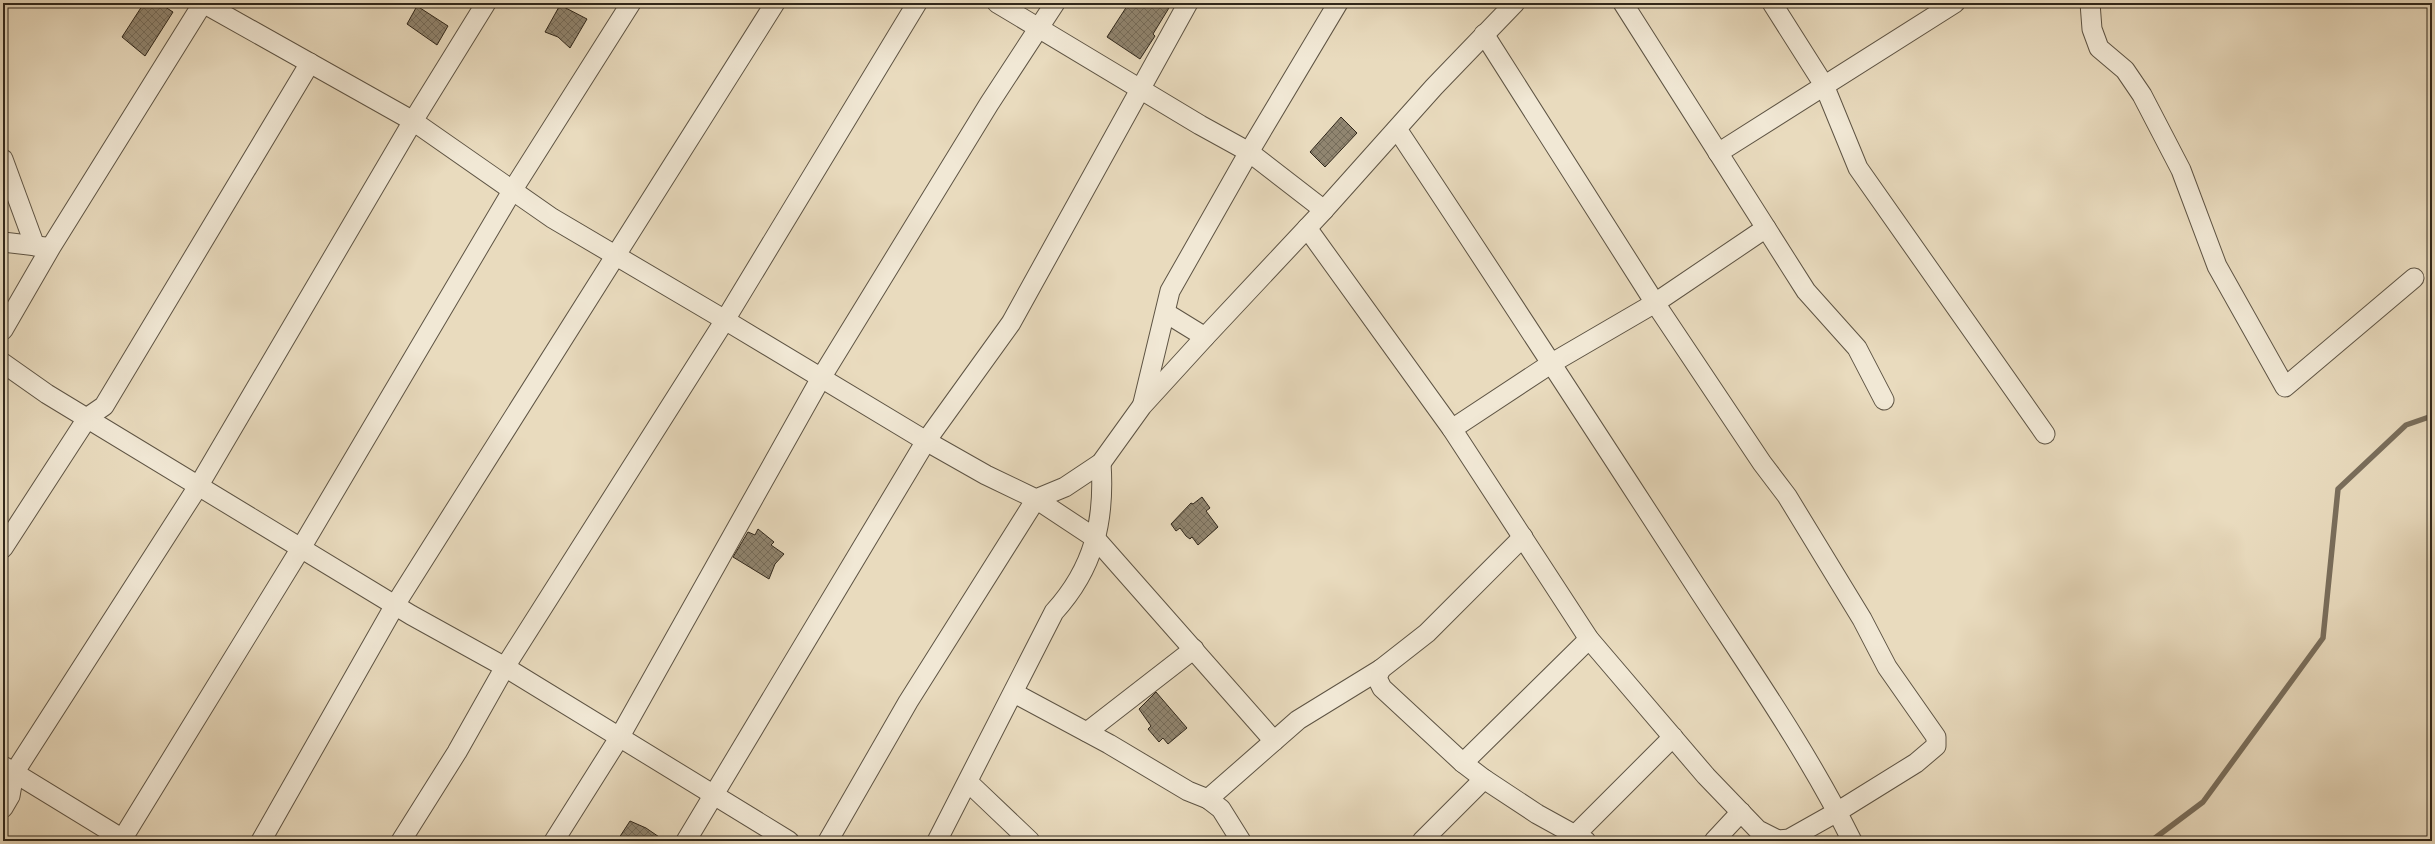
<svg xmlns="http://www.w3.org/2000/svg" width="2435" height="844" viewBox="0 0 2435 844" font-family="'Sorts Mill Goudy',serif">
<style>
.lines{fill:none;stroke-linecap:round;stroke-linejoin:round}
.stream{stroke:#796e5c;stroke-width:5.5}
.building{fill:url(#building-cross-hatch);stroke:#30271b}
.minor-casing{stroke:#5e5444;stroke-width:21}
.minor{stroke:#f1e8d5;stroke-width:19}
</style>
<defs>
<pattern id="building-cross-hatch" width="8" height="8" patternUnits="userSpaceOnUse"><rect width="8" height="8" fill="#908570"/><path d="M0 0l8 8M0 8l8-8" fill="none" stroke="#766d5b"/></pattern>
</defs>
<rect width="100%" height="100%" fill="#e9dbbe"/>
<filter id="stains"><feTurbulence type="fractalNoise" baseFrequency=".005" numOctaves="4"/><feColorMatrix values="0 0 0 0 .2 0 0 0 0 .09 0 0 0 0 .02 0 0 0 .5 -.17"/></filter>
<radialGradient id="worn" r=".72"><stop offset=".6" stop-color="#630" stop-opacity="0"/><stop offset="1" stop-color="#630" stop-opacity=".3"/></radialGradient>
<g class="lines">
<path class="stream" d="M 2151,841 L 2203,802 L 2323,638 L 2338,489 L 2406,425 L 2432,416"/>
</g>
<g class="building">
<path d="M 144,3 L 159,3 L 173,12 L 145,56 L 122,37 Z"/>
<path d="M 1129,3 L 1172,3 L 1153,34 L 1155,36 L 1140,59 L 1107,37 Z"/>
<path d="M 560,5 L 587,19 L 570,48 L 558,37 L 545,32 Z"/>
<path d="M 417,6 L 448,26 L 437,45 L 407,24 Z"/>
<path d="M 1341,117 L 1357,133 L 1325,167 L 1310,152 Z"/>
<path d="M 1202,497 L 1210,508 L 1206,511 L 1218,527 L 1198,545 L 1192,537 L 1190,539 L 1186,536 L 1180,528 L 1176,531 L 1171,524 L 1191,503 L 1193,504 Z"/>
<path d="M 758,529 L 774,542 L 771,545 L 784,554 L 775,564 L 769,579 L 733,557 L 748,532 L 755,535 Z"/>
<path d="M 1156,692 L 1187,728 L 1168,744 L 1163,738 L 1159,742 L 1148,729 L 1151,726 L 1139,709 Z"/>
<path d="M 630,821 L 646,828 L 665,841 L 617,841 Z"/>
</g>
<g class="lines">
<g class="minor-casing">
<g id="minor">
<path d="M 997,3 L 1200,125 L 1249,152 L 1324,210"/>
<path d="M 1623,3 L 1806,291 L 1857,348 L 1884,400"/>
<path d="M 1772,3 L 1824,85 L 1858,168 L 2045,434"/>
<path d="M 2090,3 L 2092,29 L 2099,48 L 2125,70 L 2142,95 L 2181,170 L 2217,266 L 2285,387 L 2414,278"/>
<path d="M 1397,129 C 1493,273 1587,418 1681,563 C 1739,654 1804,744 1852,841"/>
<path d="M 1718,153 L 1955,3"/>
<path d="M 3,159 L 35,246"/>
<path d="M 1307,228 L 1452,429 L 1589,639 L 1706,776 L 1758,830 L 1778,840 L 1789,839 L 1837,812 L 1916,763 L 1936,746 L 1936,737 L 1887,667 L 1862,619 L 1787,496 L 1762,463 L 1655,303 L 1484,34"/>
<path d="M 3,242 L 45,247"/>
<path d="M 1166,313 L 1205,337"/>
<path d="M 3,330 L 51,247 L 203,3 L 413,121 L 552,218 L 725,320 L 926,441 L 986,475 L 1036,499 L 1065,487 L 1101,463 L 1142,406 L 1205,337 L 1324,210 L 1434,87 L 1515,3"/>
<path d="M 3,363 L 47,394 L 411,615 L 505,667 L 789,841"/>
<path d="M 1143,403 L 1170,291 L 1249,152 L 1338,3"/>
<path d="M 1452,429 L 1552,363 L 1655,303 L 1766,228"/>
<path d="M 1523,537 L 1427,633 L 1381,669 L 1377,678 L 1382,688 L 1463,763 L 1484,779 L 1537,814 L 1586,841"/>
<path d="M 3,548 L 88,417 L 104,406 L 310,63"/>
<path d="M 1014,693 L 1109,744 L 1188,791 L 1208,799 L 1221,809 L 1241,841"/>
<path d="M 1087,732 L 1194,649"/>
<path d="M 1463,763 L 1589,639"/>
<path d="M 5,767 L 126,841"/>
<path d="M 969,783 L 1030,841"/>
<path d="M 1208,799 L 1298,720 L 1381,669"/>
<path d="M 3,808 L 10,796 L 14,773 L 199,485 L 413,121 L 486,3"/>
<path d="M 121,841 L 301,548 L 512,191 L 631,3"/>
<path d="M 261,841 L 395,605 L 775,3"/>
<path d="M 401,841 L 457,752 L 505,667 L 725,320 L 917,3"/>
<path d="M 554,841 L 619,738 L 821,378 L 989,104 L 1055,3"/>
<path d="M 686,841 L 926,441 L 1011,323 L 1188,3"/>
<path d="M 828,841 L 908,702 L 1036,499 L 1095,538 L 1274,741"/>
<path d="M 937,841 L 1054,612 C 1094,568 1105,521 1101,463"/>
<path d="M 1422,841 L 1484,779"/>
<path d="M 1569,841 L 1673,737"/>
<path d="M 1714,841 L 1741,812"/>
</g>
</g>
<use href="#minor" class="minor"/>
</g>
<rect width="2435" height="844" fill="none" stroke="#e9dbbe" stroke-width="16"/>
<rect x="4" y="4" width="2427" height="836" fill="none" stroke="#30271b" stroke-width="2"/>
<rect x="8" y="8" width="2419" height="828" fill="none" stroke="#30271b"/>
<rect width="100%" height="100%" filter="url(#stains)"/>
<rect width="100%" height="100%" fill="url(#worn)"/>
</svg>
